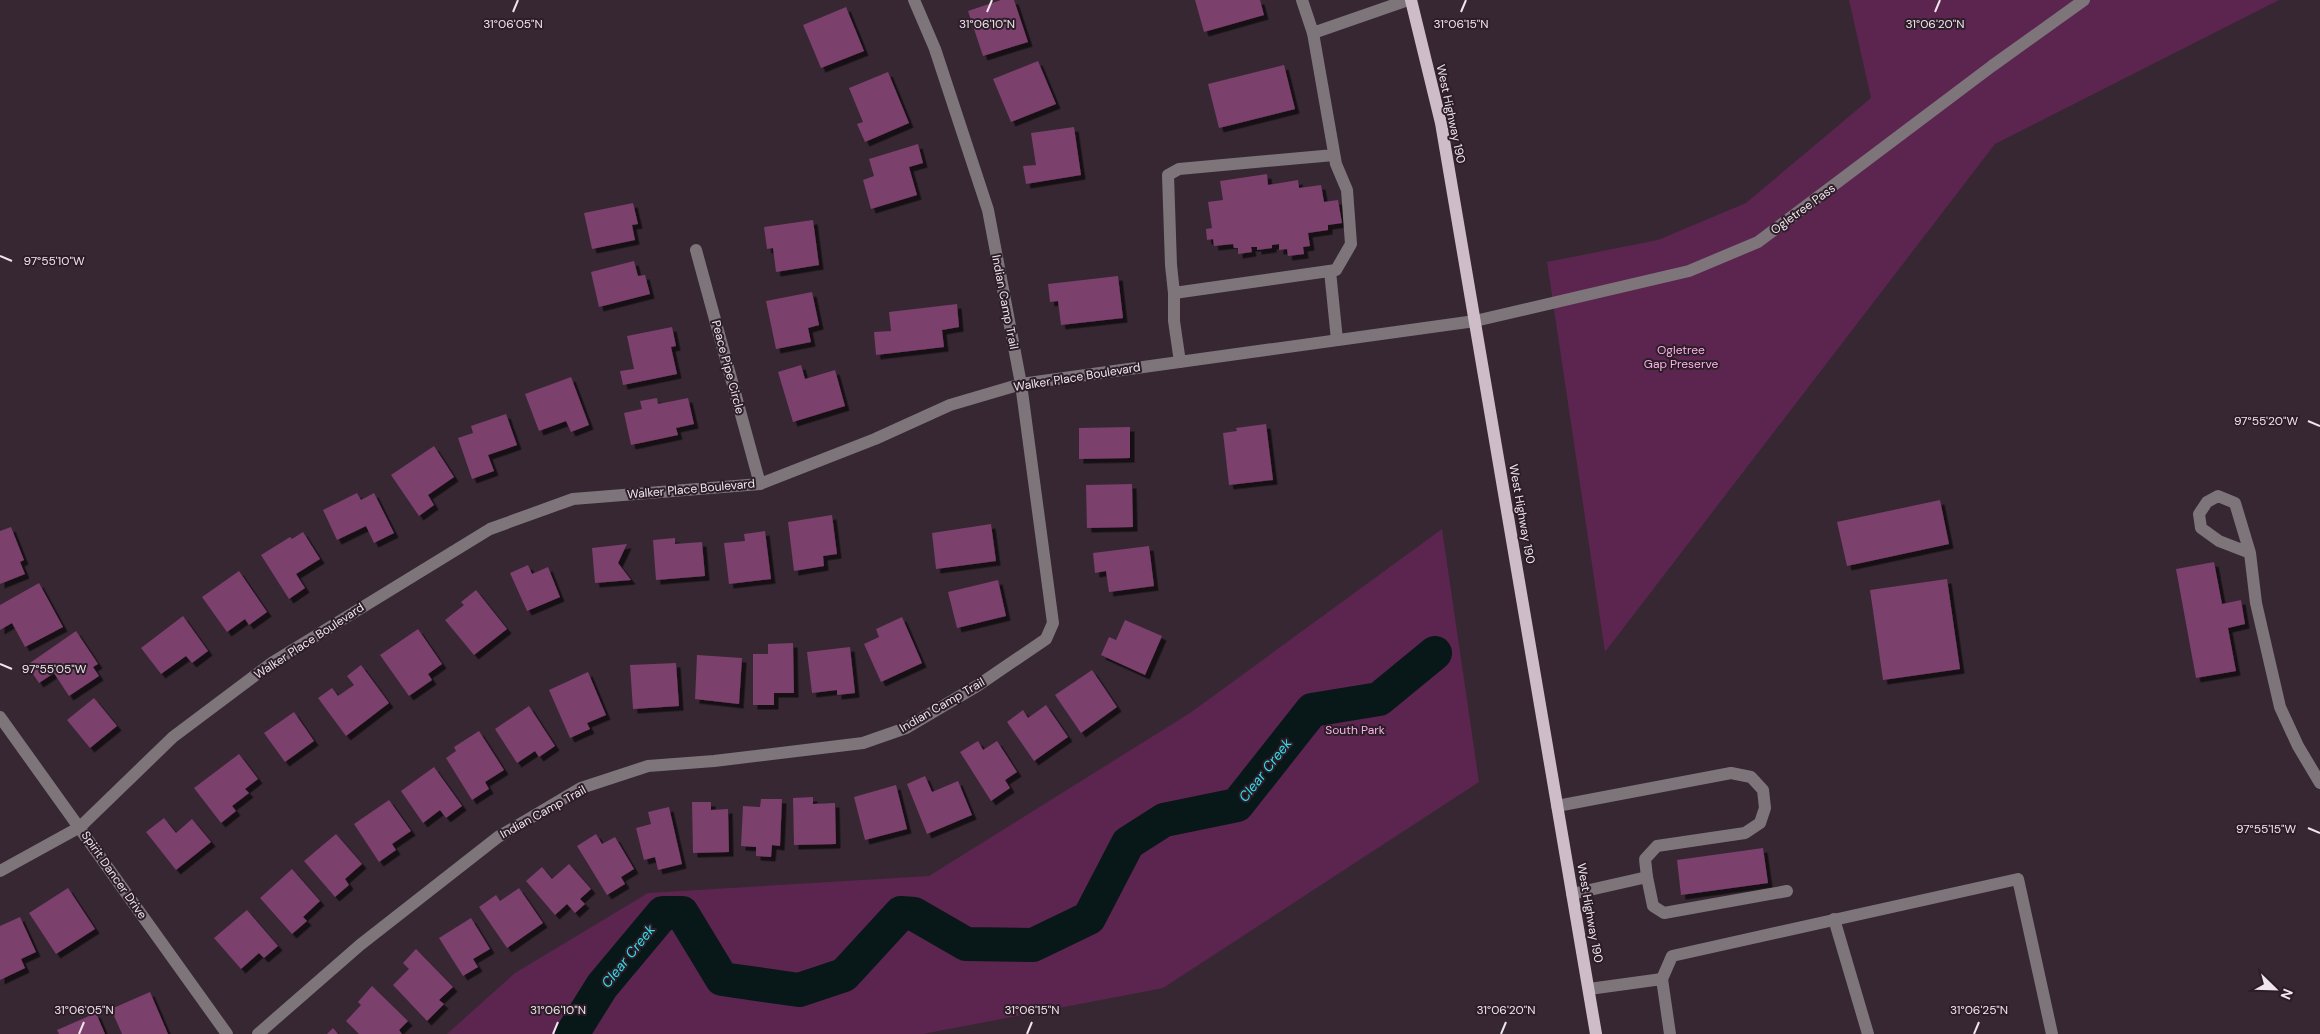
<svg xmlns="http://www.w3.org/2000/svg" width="2320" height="1034" viewBox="0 0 2320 1034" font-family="'DM Sans',sans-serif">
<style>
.park{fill:#5b254f}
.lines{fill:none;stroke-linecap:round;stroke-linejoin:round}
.river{stroke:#081718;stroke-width:34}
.building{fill:#7b3f6d;filter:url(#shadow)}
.minor{stroke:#7d757a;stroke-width:12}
.major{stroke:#cebdc9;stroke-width:12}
.ticks{fill:none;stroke:#f0e5ed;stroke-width:2}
.labels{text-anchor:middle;stroke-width:4;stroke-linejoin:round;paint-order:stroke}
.street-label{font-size:12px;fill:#f0e5ed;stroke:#2c1d28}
.park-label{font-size:12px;fill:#fbb3e8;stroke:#2c1d28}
.water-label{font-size:14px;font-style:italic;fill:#2fe0ea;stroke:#2c1d28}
.ticks-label{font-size:12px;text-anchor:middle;fill:#f0e5ed;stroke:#2c1d28;stroke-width:4;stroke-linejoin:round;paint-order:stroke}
</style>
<defs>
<filter id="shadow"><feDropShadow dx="4.5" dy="4.5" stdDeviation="0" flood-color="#0009"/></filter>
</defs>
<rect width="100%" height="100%" fill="#362732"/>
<g class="park">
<path d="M 1849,0 L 2279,0 L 1995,144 L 1605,652 L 1547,262 L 1658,240 L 1746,203 L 1871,98 Z"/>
<path d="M 1442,529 L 1479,782 L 1163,988 L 923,1034 L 447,1034 L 515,973 L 648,893 L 929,876 L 1190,713 Z"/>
</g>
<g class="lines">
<path class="river" d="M 572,1034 L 602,986 L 663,913 L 682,913 L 722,979 L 799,990 L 844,975 L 901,913 L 914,914 L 966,944 L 1033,945 L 1089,918 L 1128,843 L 1164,820 L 1237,805 L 1312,710 L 1379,699 L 1435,653"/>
</g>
<g class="building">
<path d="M 1001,0 L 1014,0 L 1028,42 L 983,56 L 968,11 Z"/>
<path d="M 1195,0 L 1260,0 L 1264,15 L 1204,32 Z"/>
<path d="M 846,7 L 864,51 L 821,68 L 803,25 Z"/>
<path d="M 1038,61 L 1056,104 L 1011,122 L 993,79 Z"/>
<path d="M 1284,65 L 1295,109 L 1219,128 L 1208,84 Z"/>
<path d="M 888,72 L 909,123 L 865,142 L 857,124 L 863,122 L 849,88 Z"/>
<path d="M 1074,127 L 1081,175 L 1026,184 L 1023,166 L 1036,165 L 1031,133 Z"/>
<path d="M 918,144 L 923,163 L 909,167 L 917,195 L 871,209 L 863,180 L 874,176 L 869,159 Z"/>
<path d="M 1267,174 L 1268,185 L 1298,180 L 1299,188 L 1321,185 L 1324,202 L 1338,200 L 1342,223 L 1328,225 L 1328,230 L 1308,233 L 1310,246 L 1303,247 L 1304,254 L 1288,256 L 1287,249 L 1279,250 L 1279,244 L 1272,245 L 1272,248 L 1257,250 L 1257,247 L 1251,247 L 1252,252 L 1238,254 L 1238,248 L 1234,248 L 1233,244 L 1214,246 L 1213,239 L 1207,240 L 1206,229 L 1212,228 L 1208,202 L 1223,200 L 1220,181 Z"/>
<path d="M 633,203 L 638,224 L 632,225 L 635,240 L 592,249 L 584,213 Z"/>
<path d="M 813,220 L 819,265 L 776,272 L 773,248 L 767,249 L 764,227 Z"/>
<path d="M 634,261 L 638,276 L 645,275 L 650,294 L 599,307 L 591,272 Z"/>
<path d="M 1118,276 L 1123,318 L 1061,325 L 1058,301 L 1050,302 L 1048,284 Z"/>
<path d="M 812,292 L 819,325 L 808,328 L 811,342 L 776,349 L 766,301 Z"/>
<path d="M 957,304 L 959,327 L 942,330 L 944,347 L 876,355 L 874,332 L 891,331 L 889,312 Z"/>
<path d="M 672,327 L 676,346 L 671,347 L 677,374 L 623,385 L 620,371 L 634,369 L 627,336 Z"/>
<path d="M 801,365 L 805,379 L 835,370 L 845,406 L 793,422 L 778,372 Z"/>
<path d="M 571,377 L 589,425 L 571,432 L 566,421 L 539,431 L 525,394 Z"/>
<path d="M 657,398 L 658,404 L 688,398 L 694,424 L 676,428 L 678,435 L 631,445 L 624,413 L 642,409 L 640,401 Z"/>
<path d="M 506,414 L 517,445 L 488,455 L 494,471 L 472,479 L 458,438 L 473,433 L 471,426 Z"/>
<path d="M 1266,424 L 1273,480 L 1229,485 L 1223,433 L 1237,431 L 1236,428 Z"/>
<path d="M 1130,427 L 1130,458 L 1079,459 L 1079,428 Z"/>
<path d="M 434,446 L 454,477 L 428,495 L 434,505 L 419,516 L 391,475 Z"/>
<path d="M 1132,484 L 1133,527 L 1087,528 L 1086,485 Z"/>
<path d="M 357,493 L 361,500 L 374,493 L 394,533 L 374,543 L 366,526 L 337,540 L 323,510 Z"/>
<path d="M 1940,500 L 1949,544 L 1847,566 L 1837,522 Z"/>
<path d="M 832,515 L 837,554 L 823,556 L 824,566 L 794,571 L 788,522 Z"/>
<path d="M 991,524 L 996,561 L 936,569 L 932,533 Z"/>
<path d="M 11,527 L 24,560 L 20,562 L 25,574 L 0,584 L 0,531 Z"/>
<path d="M 765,531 L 771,579 L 729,584 L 724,543 L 745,541 L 744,534 Z"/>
<path d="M 303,532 L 320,559 L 296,574 L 305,588 L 289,599 L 261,555 L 290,537 L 292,539 Z"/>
<path d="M 675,538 L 675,544 L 702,542 L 705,576 L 656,580 L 653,540 Z"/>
<path d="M 627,544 L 618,563 L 631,580 L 595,583 L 592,548 Z"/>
<path d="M 1149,546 L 1154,586 L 1109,592 L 1106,571 L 1095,573 L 1093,553 Z"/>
<path d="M 2214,562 L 2222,604 L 2241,600 L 2245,624 L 2228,628 L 2236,671 L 2196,678 L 2176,569 Z"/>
<path d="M 528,565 L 532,574 L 548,567 L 560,597 L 527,611 L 510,573 Z"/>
<path d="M 239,571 L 267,612 L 249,625 L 245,619 L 227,632 L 202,597 Z"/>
<path d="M 1947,579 L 1960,669 L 1883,680 L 1870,590 Z"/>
<path d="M 998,580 L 1006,616 L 957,628 L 948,592 Z"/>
<path d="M 39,583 L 63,627 L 25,647 L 12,623 L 0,630 L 0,605 Z"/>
<path d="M 476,590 L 507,629 L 474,655 L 445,620 L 464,605 L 461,602 Z"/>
<path d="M 183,616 L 208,651 L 192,663 L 186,656 L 161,674 L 141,648 Z"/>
<path d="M 902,617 L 922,663 L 881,682 L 864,644 L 879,637 L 876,629 Z"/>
<path d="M 1125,620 L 1162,636 L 1145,675 L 1101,655 L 1109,637 L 1116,640 Z"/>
<path d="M 418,629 L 442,664 L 428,674 L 432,680 L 409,696 L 380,655 Z"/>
<path d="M 76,631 L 98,664 L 93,667 L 99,676 L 69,696 L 54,673 L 39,683 L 27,665 Z"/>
<path d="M 793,643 L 794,693 L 774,693 L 774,705 L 753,705 L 753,654 L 768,654 L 768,644 Z"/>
<path d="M 850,647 L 855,693 L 837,695 L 837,690 L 812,693 L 807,652 Z"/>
<path d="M 697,655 L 742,658 L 739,704 L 695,699 Z"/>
<path d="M 676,663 L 679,706 L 633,709 L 630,665 Z"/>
<path d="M 361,665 L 389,703 L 346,736 L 318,698 L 332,688 L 338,696 L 354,685 L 347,676 Z"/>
<path d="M 1092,670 L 1117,707 L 1081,733 L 1055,695 Z"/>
<path d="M 588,672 L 606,715 L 587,723 L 590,729 L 570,738 L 549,690 Z"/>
<path d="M 94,698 L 117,726 L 90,748 L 67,720 Z"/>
<path d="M 1046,705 L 1068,737 L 1034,761 L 1007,722 L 1023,710 L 1028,718 Z"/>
<path d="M 529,706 L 555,746 L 539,757 L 535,751 L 517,763 L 495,729 Z"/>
<path d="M 294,712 L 314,741 L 285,762 L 264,733 Z"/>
<path d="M 479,731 L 504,770 L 485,782 L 489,789 L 472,800 L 446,758 L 456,751 L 454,747 Z"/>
<path d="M 978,741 L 983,750 L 997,741 L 1017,772 L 1005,780 L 1010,788 L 991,801 L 960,752 Z"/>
<path d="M 239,754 L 258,779 L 245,789 L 249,793 L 232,806 L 236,811 L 221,823 L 194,788 Z"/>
<path d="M 434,767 L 462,806 L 446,818 L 440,810 L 423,823 L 401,791 Z"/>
<path d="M 925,776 L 932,792 L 958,781 L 972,815 L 927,834 L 907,784 Z"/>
<path d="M 896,785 L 907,829 L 865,840 L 854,797 Z"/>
<path d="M 813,797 L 813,804 L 835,803 L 836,844 L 794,845 L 793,798 Z"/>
<path d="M 761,799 L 782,799 L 780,846 L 772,845 L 771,857 L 756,856 L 756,847 L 741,846 L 743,806 L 760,807 Z"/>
<path d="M 389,800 L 411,831 L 392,844 L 396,850 L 379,862 L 354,824 Z"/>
<path d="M 692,802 L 711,802 L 711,810 L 728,809 L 729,852 L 693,853 Z"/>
<path d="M 669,807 L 682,864 L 658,870 L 655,857 L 644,860 L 636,828 L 651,824 L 648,812 Z"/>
<path d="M 164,818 L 176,833 L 192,819 L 211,842 L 176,870 L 146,832 Z"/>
<path d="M 336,834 L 362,864 L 345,879 L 349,885 L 335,897 L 304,861 Z"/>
<path d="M 596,834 L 602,844 L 615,837 L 634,869 L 621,877 L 625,884 L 607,895 L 577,846 Z"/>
<path d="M 1763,848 L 1768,883 L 1681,895 L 1677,860 Z"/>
<path d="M 569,864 L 591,889 L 580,899 L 585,904 L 575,913 L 567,904 L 555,915 L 526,881 L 542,867 L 552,879 Z"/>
<path d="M 292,869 L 320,901 L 303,917 L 307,921 L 292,934 L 260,898 Z"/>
<path d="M 68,888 L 95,929 L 56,954 L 29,913 Z"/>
<path d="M 519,888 L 543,923 L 507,948 L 479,907 L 496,895 L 500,901 Z"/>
<path d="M 247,910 L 278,946 L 264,958 L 259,953 L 241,969 L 214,938 Z"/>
<path d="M 20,917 L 36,952 L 21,959 L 25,968 L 0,980 L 0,926 Z"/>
<path d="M 471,918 L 490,949 L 473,959 L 478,967 L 463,976 L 439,938 Z"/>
<path d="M 416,949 L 453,987 L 439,1000 L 444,1004 L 427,1021 L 393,985 L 409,969 L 403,963 Z"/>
<path d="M 372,986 L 408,1021 L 399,1030 L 402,1034 L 359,1034 L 346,1021 L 361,1005 L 358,1002 Z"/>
<path d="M 150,992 L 168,1034 L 122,1034 L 111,1009 Z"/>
<path d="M 96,1013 L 105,1034 L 59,1034 L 57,1030 Z"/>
<path d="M 333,1028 L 338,1034 L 327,1034 Z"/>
</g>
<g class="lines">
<g class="minor">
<path d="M 1302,0 L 1313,33 L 1408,0"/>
<path d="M 1313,33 L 1336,164 L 1347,190 L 1351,244 L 1336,270 L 1174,293 L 1171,265 L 1168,175 L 1179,169 L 1334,155"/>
<path d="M 696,250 L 760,484"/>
<path d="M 1330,271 L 1337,340"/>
<path d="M 1174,293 L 1174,321 L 1180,362"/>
<path d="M 2250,553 L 2219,541 L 2201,528 L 2199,514 L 2207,502 L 2218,496 L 2235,503 L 2250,553 L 2256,603 L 2280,707 L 2298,746 L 2320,783"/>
<path d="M 0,717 L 227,1034"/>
<path d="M 1557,806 L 1731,773 L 1751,777 L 1763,790 L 1765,808 L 1760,823 L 1745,833 L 1657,846 L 1645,859 L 1647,877"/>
<path d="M 0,871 L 80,827 L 173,737 L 273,662 L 490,529 L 573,499 L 760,484 L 875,439 L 950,405 L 1021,384 L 1475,321 L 1689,271 L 1758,242 L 1992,66 L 2084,0"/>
<path d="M 1572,894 L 1647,877 L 1653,906 L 1664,913 L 1787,891"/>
<path d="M 1834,919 L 1868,1034"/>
<path d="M 1662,979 L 1672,956 L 2018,879 L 2052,1034"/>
<path d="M 1589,989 L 1662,979 L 1670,1034"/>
<path d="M 258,1034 L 360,945 L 498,837 L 581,788 L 648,766 L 714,761 L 863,743 L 906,728 L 977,686 L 1046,639 L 1053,623 L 1021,384 L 988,210 L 935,49 L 914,0"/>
</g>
<path class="major" d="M 1411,0 L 1441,123 L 1596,1034"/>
</g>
<path class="ticks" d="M 513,12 L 518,0M 987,12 L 992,0M 1461,12 L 1466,0M 1935,12 L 1940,0M 0,256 L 12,261M 2308,421 L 2320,426M 0,664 L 12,669M 2308,828 L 2320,833M 79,1034 L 84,1022M 553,1034 L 558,1022M 1027,1034 L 1032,1022M 1501,1034 L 1506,1022M 1974,1034 L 1979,1022"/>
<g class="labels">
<g class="street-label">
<text transform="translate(1451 114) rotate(78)" y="4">West Highway 190</text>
<text transform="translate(1803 209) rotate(-36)" y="4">Ogletree Pass</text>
<text transform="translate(1005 302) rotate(79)" y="4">Indian Camp Trail</text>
<text transform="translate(728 367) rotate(75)" y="4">Peace Pipe Circle</text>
<text transform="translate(1077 377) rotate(-9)" y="4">Walker Place Boulevard</text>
<text transform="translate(691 489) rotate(-5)" y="4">Walker Place Boulevard</text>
<text transform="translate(1522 514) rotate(80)" y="4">West Highway 190</text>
<text transform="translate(309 641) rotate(-33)" y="4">Walker Place Boulevard</text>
<text transform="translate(942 705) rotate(-30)" y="4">Indian Camp Trail</text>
<text transform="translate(543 812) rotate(-29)" y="4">Indian Camp Trail</text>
<text transform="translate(114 875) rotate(55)" y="4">Spirit Dancer Drive</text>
<text transform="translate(1590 913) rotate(80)" y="4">West Highway 190</text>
</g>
<g class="park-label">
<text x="1681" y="354">Ogletree<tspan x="1681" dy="14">Gap Preserve</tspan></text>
<text x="1355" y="734">South Park</text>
</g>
<g class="water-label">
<text transform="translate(1265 770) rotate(-52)" y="5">Clear Creek</text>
<text transform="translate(628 956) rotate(-51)" y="5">Clear Creek</text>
</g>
</g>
<g class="ticks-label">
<text x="513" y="28">31°06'05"N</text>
<text x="987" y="28">31°06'10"N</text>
<text x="1461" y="28">31°06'15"N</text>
<text x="1935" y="28">31°06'20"N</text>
<text x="54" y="265">97°55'10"W</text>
<text x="2266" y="425">97°55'20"W</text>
<text x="54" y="673">97°55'05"W</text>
<text x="2266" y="833">97°55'15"W</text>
<text x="84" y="1014">31°06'05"N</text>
<text x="558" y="1014">31°06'10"N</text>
<text x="1032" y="1014">31°06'15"N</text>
<text x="1506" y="1014">31°06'20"N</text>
<text x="1979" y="1014">31°06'25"N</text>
</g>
<g transform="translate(2275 989) rotate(113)" stroke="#2c1d28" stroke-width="4" paint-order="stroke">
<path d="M0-4L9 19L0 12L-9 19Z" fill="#f0e5ed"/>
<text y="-8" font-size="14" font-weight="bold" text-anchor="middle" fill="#f0e5ed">N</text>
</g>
</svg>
